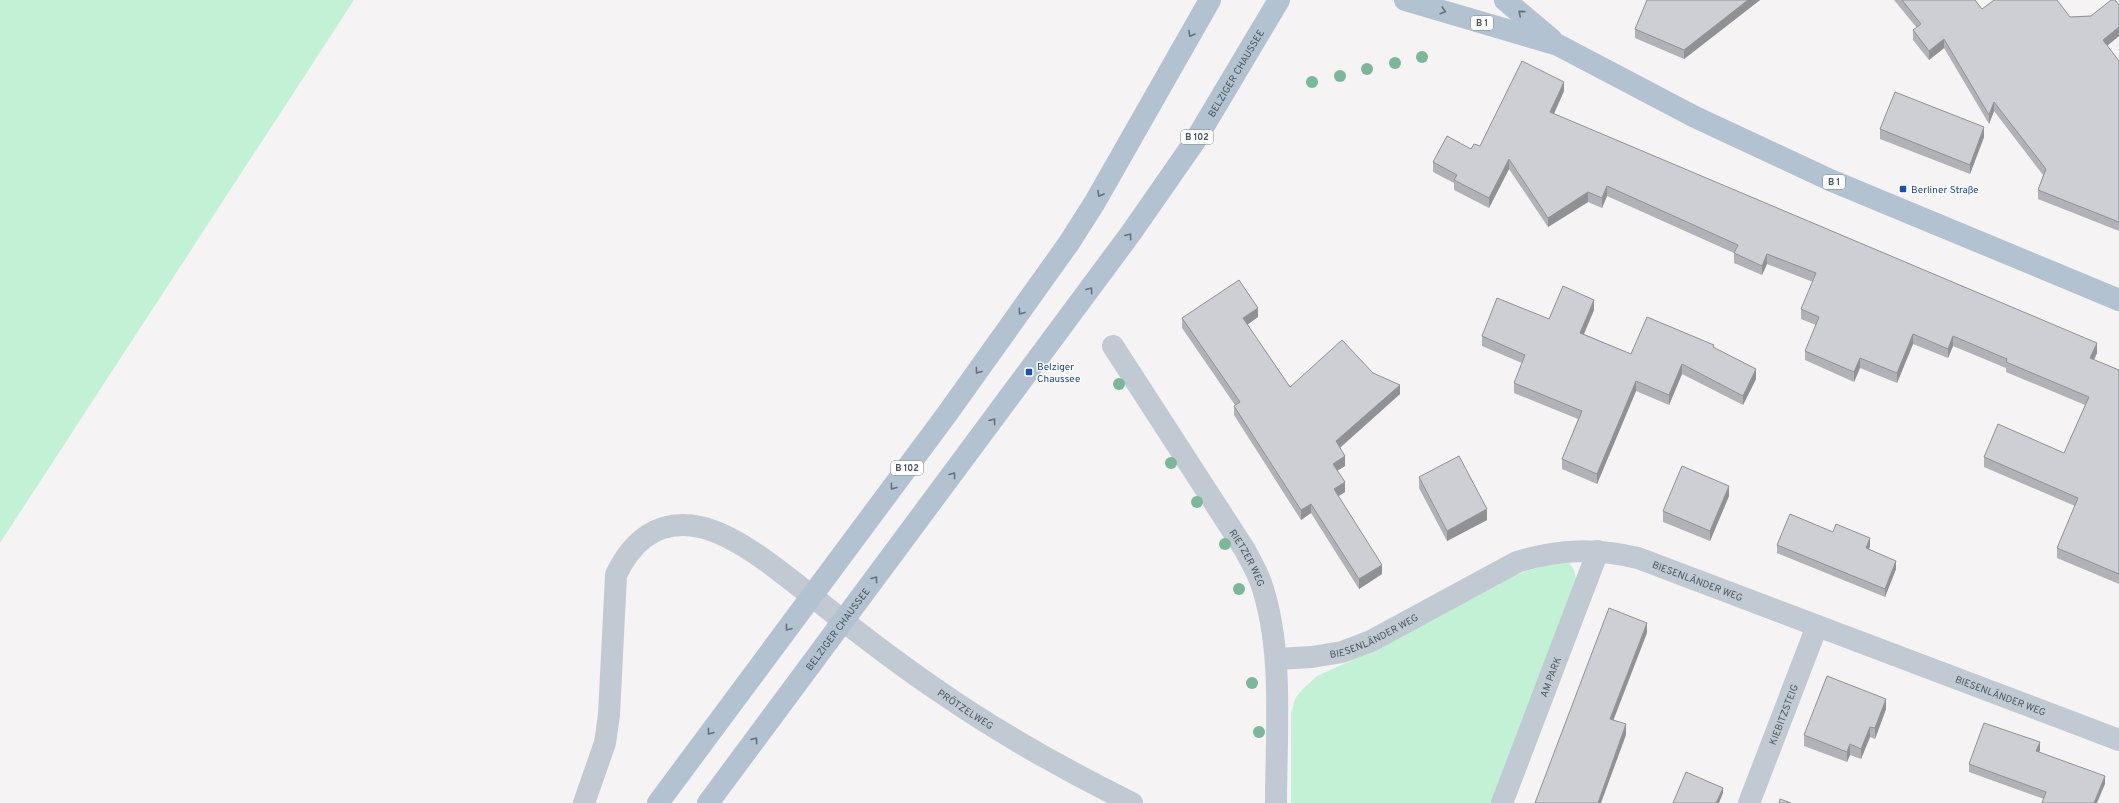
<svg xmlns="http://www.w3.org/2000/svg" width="2119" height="803" viewBox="0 0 2119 803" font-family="Overpass,sans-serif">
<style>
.green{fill:#c3f1d5}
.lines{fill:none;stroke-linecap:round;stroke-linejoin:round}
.minor{stroke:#c1cad2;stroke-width:22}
.primary{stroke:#b3c2d1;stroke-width:22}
.tree{fill:#7bb799}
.wall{fill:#b0b2b7}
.shaded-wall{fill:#909195}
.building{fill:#cdcfd5;stroke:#909195}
.oneway{stroke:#64717d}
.transit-dot{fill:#1a4fb4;stroke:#fff;stroke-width:1.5}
.labels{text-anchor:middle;stroke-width:3;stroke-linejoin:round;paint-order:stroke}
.shield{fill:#fff;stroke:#808990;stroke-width:1}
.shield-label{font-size:9px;font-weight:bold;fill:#4a5661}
.street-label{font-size:10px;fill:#4a5661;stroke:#fff}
.transit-label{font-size:10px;fill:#164399;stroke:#fff;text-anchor:start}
</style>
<rect width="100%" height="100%" fill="#f5f3f3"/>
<g class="green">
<path d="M 0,0 L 354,0 L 0,543 Z"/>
<path d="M 1569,562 L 1574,570 L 1576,579 L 1492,803 L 1291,803 L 1291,713 L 1296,697 L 1305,687 L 1317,676 L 1379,648 L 1518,574 L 1543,566 Z"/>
</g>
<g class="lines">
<g class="minor">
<path id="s1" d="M 1113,346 L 1245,550 C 1250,560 1257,571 1261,583 C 1284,649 1276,733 1276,803"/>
<path id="s2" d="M 1276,659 L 1312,657 L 1342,652 L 1371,641 L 1517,562 C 1559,549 1595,548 1638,558 L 2119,740"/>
<path id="s3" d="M 584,803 L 605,743 L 609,715 L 616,575 C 632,541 659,518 700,527 C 741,536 789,579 823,605 C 861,635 900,665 940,692 C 1001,734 1065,770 1132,803"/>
<path id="s4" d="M 1502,803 L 1598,551"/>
<path id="s5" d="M 1749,803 L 1817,626"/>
</g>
<g class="primary">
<path d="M 1405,0 L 1558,45 L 1695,117 L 1830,180 L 2119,300"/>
<path d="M 1505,0 L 1551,39"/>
<path d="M 658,803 L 947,414 L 1069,243 L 1095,202 L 1210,0"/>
<path id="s6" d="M 708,803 L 1131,233 L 1195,141 L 1279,0"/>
</g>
</g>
<g class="tree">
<circle cx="1422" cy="57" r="6"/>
<circle cx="1395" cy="63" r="6"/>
<circle cx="1367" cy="69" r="6"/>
<circle cx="1340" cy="76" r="6"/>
<circle cx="1312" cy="82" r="6"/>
<circle cx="1119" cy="384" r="6"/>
<circle cx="1171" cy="463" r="6"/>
<circle cx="1197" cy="502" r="6"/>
<circle cx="1225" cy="544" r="6"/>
<circle cx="1239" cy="589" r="6"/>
<circle cx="1252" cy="683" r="6"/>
<circle cx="1259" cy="732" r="6"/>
</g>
<g class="wall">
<path d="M 1647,0 L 1760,0 L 1684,59 L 1635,38 L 1635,29 Z"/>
<path d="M 1894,0 L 1975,0 L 1982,9 L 2070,17 L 2091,16 L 2119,5 L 2119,36 L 2107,46 L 2119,61 L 2119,231 L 2038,199 L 2038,190 L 2043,175 L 1994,111 L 1989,124 L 1944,48 L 1929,60 L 1913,40 L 1913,30 L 1917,28 Z"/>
<path d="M 1564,91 L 1554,114 L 2097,353 L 2094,360 L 2119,370 L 2119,584 L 2057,558 L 2057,548 L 2075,506 L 1984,467 L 1984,457 L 2064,453 L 2085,405 L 2006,372 L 2006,368 L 1953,346 L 1948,358 L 1913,344 L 1897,383 L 1860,368 L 1854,382 L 1805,360 L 1805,351 L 1816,325 L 1801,319 L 1801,309 L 1813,282 L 1767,264 L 1762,275 L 1734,263 L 1734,253 L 1607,196 L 1602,208 L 1588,202 L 1548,227 L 1509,169 L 1489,208 L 1454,190 L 1454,183 L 1433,172 L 1433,162 L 1480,146 Z"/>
<path d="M 1880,129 L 1984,137 L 1970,174 L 1880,139 Z"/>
<path d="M 1594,310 L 1584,334 L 1631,354 L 1714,347 L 1756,379 L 1743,405 L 1682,374 L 1669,405 L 1636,391 L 1597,484 L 1562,469 L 1562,459 L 1578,419 L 1514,393 L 1514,383 L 1522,363 L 1482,346 L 1482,336 L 1549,319 Z"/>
<path d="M 1258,317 L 1247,324 L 1290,387 L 1373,373 L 1400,394 L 1340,448 L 1345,466 L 1337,471 L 1345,492 L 1338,496 L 1382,574 L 1359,589 L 1311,513 L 1301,520 L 1234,415 L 1234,406 L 1235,405 L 1182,328 L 1182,318 Z"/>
<path d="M 1419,477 L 1487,520 L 1447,541 L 1419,488 Z"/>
<path d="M 1729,496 L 1710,541 L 1663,522 L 1663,511 Z"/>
<path d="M 1833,532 L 1870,546 L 1869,549 L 1896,569 L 1885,597 L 1777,553 L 1777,545 Z"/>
<path d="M 1886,709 L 1875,739 L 1870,737 L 1861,759 L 1850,755 L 1847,762 L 1804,746 L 1804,735 Z"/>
<path d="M 2040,750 L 2039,752 L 2105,784 L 2044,799 L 1969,772 L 1969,764 Z"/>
</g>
<g class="shaded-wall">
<path d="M 1748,0 L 1760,0 L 1684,59 L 1684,50 Z"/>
<path d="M 2119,27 L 2119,36 L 2103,49 L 2103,40 Z"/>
<path d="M 1944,39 L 1944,48 L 1929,60 L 1929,51 Z"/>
<path d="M 1564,82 L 1564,91 L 1550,122 L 1550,112 Z"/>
<path d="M 1994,102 L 1994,111 L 1989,124 L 1989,115 Z"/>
<path d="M 1984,127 L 1984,137 L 1970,174 L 1970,165 Z"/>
<path d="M 1509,159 L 1509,169 L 1489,208 L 1489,198 Z"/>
<path d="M 1607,186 L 1607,196 L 1602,208 L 1602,198 Z"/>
<path d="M 1588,192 L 1588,202 L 1548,227 L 1548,218 Z"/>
<path d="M 1767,254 L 1767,264 L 1762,275 L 1762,266 Z"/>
<path d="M 1594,300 L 1594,310 L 1580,343 L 1580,333 Z"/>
<path d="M 1258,308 L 1258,317 L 1243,328 L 1243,318 Z"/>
<path d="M 1913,334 L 1913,344 L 1897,383 L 1897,373 Z"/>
<path d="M 1953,336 L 1953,346 L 1948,358 L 1948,349 Z"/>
<path d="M 2097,343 L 2097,353 L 2090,368 L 2090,358 Z"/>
<path d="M 1860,358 L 1860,368 L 1854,382 L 1854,372 Z"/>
<path d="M 1682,364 L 1682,374 L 1669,405 L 1669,395 Z"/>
<path d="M 1756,369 L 1756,379 L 1743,405 L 1743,396 Z"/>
<path d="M 1636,381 L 1636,391 L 1597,484 L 1597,474 Z"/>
<path d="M 1400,385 L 1400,394 L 1336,451 L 1336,441 Z"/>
<path d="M 1345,456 L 1345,466 L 1333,473 L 1333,464 Z"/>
<path d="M 1345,482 L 1345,492 L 1334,499 L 1334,489 Z"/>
<path d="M 1729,486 L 1729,496 L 1710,541 L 1710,531 Z"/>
<path d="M 1311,504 L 1311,513 L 1301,520 L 1301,510 Z"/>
<path d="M 1487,509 L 1487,520 L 1447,541 L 1447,531 Z"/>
<path d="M 1870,538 L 1870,546 L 1866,556 L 1866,548 Z"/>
<path d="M 1896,561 L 1896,569 L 1885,597 L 1885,589 Z"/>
<path d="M 1382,565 L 1382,574 L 1359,589 L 1359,579 Z"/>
<path d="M 1647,623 L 1647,633 L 1610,729 L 1610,719 Z"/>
<path d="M 1886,699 L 1886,709 L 1875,739 L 1875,728 Z"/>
<path d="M 1626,724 L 1626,735 L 1601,803 L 1598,803 Z"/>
<path d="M 1870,727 L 1870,737 L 1861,759 L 1861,749 Z"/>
<path d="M 2040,742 L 2040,750 L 2036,759 L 2036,751 Z"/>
<path d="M 1850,744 L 1850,755 L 1847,762 L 1847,752 Z"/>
<path d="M 2105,776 L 2105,784 L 2097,803 L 2094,803 Z"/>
<path d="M 1723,788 L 1723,793 L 1719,803 L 1716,803 Z"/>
</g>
<g class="building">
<path d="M 1647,0 L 1748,0 L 1684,50 L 1635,29 Z"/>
<path d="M 1902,0 L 1975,0 L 1982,9 L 1994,0 L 2057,0 L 2070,17 L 2091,16 L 2111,0 L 2115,0 L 2119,5 L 2119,27 L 2103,40 L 2119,61 L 2119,222 L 2038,190 L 2046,169 L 1994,102 L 1989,115 L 1944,39 L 1929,51 L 1913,30 L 1921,24 Z"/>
<path d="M 1522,61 L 1564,82 L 1550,112 L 2097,343 L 2090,358 L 2119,370 L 2119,574 L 2057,548 L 2078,498 L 1984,457 L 1998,424 L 2064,453 L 2089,397 L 2006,362 L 2007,359 L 1953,336 L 1948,349 L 1913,334 L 1897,373 L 1860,358 L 1854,372 L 1805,351 L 1819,317 L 1801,309 L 1816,273 L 1767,254 L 1762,266 L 1734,253 L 1738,245 L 1607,186 L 1602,198 L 1588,192 L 1548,218 L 1509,159 L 1489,198 L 1454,180 L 1457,175 L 1433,162 L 1447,136 L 1471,149 L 1474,144 L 1480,146 Z"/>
<path d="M 1895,92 L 1984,127 L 1970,165 L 1880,129 Z"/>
<path d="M 1239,280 L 1258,308 L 1243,318 L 1290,387 L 1342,340 L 1373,373 L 1400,385 L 1336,441 L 1345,456 L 1333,464 L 1345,482 L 1334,489 L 1382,565 L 1359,579 L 1311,504 L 1301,510 L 1234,406 L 1240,402 L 1182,318 Z"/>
<path d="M 1563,286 L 1594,300 L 1580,333 L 1631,354 L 1647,317 L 1714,345 L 1713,347 L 1756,369 L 1743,396 L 1682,364 L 1669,395 L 1636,381 L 1597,474 L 1562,459 L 1582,411 L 1514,383 L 1525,355 L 1482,336 L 1497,298 L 1549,319 Z"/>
<path d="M 1459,456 L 1487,509 L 1447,531 L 1419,477 Z"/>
<path d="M 1682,466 L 1729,486 L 1710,531 L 1663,511 Z"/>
<path d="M 1790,514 L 1833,532 L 1836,524 L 1870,538 L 1866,548 L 1896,561 L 1885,589 L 1777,545 Z"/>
<path d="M 1609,608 L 1647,623 L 1610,719 L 1626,724 L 1598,803 L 1535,803 Z"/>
<path d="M 1827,676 L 1886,699 L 1875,728 L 1870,727 L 1861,749 L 1850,744 L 1847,752 L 1804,735 Z"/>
<path d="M 1984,723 L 2040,742 L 2036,751 L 2105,776 L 2094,803 L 2042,803 L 2046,792 L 1969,764 Z"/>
<path d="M 1686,772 L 1723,788 L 1716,803 L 1673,803 Z"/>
<path d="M 1780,799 L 1791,803 L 1779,803 Z"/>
</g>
<defs><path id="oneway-chevron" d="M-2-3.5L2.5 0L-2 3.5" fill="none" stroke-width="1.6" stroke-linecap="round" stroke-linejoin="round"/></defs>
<g class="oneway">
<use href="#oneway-chevron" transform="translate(1443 11) rotate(17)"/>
<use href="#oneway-chevron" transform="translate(1521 13) rotate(-140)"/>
<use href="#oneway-chevron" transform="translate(1191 34) rotate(120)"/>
<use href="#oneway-chevron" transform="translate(1100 194) rotate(119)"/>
<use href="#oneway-chevron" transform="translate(1129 236) rotate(-54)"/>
<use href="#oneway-chevron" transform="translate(1090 290) rotate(-54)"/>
<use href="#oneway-chevron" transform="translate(1021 312) rotate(126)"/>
<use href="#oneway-chevron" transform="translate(978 371) rotate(126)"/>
<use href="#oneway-chevron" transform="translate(993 421) rotate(-53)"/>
<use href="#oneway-chevron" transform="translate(953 475) rotate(-53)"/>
<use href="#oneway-chevron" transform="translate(893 487) rotate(127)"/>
<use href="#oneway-chevron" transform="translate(875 579) rotate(-53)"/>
<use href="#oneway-chevron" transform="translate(788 628) rotate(127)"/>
<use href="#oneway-chevron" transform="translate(710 732) rotate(127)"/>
<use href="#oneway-chevron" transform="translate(755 740) rotate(-53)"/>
</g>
<g class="transit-dot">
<rect x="1899" y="185" width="8" height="8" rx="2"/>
<rect x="1025" y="368" width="8" height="8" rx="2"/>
</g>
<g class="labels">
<g class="shield">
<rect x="1471" y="16" width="22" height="14" rx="3"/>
<rect x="1181" y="130" width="32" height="14" rx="3"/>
<rect x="1823" y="175" width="22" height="14" rx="3"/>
<rect x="891" y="461" width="32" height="14" rx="3"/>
</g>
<g class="shield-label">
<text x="1482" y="26">B 1</text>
<text x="1197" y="140">B 102</text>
<text x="1834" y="185">B 1</text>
<text x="907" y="471">B 102</text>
</g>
<g class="street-label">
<text dy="4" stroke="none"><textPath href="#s6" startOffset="901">BELZIGER CHAUSSEE</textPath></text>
<text dy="4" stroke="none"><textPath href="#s1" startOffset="251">RIETZER WEG</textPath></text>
<text dy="4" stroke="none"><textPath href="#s2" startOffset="450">BIESENLÄNDER WEG</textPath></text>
<text dy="4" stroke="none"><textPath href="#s6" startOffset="217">BELZIGER CHAUSSEE</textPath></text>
<text dy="4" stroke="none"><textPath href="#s2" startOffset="102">BIESENLÄNDER WEG</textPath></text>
<text dy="4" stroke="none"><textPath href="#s4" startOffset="135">AM PARK</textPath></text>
<text dy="4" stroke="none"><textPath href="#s2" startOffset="774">BIESENLÄNDER WEG</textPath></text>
<text dy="4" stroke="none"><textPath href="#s3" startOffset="661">PRÖTZELWEG</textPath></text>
<text dy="4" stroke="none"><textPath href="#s5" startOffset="95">KIEBITZSTEIG</textPath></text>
</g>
<g class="transit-label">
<text x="1911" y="193">Berliner Straße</text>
<text x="1037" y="370">Belziger<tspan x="1037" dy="12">Chaussee</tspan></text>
</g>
</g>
</svg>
